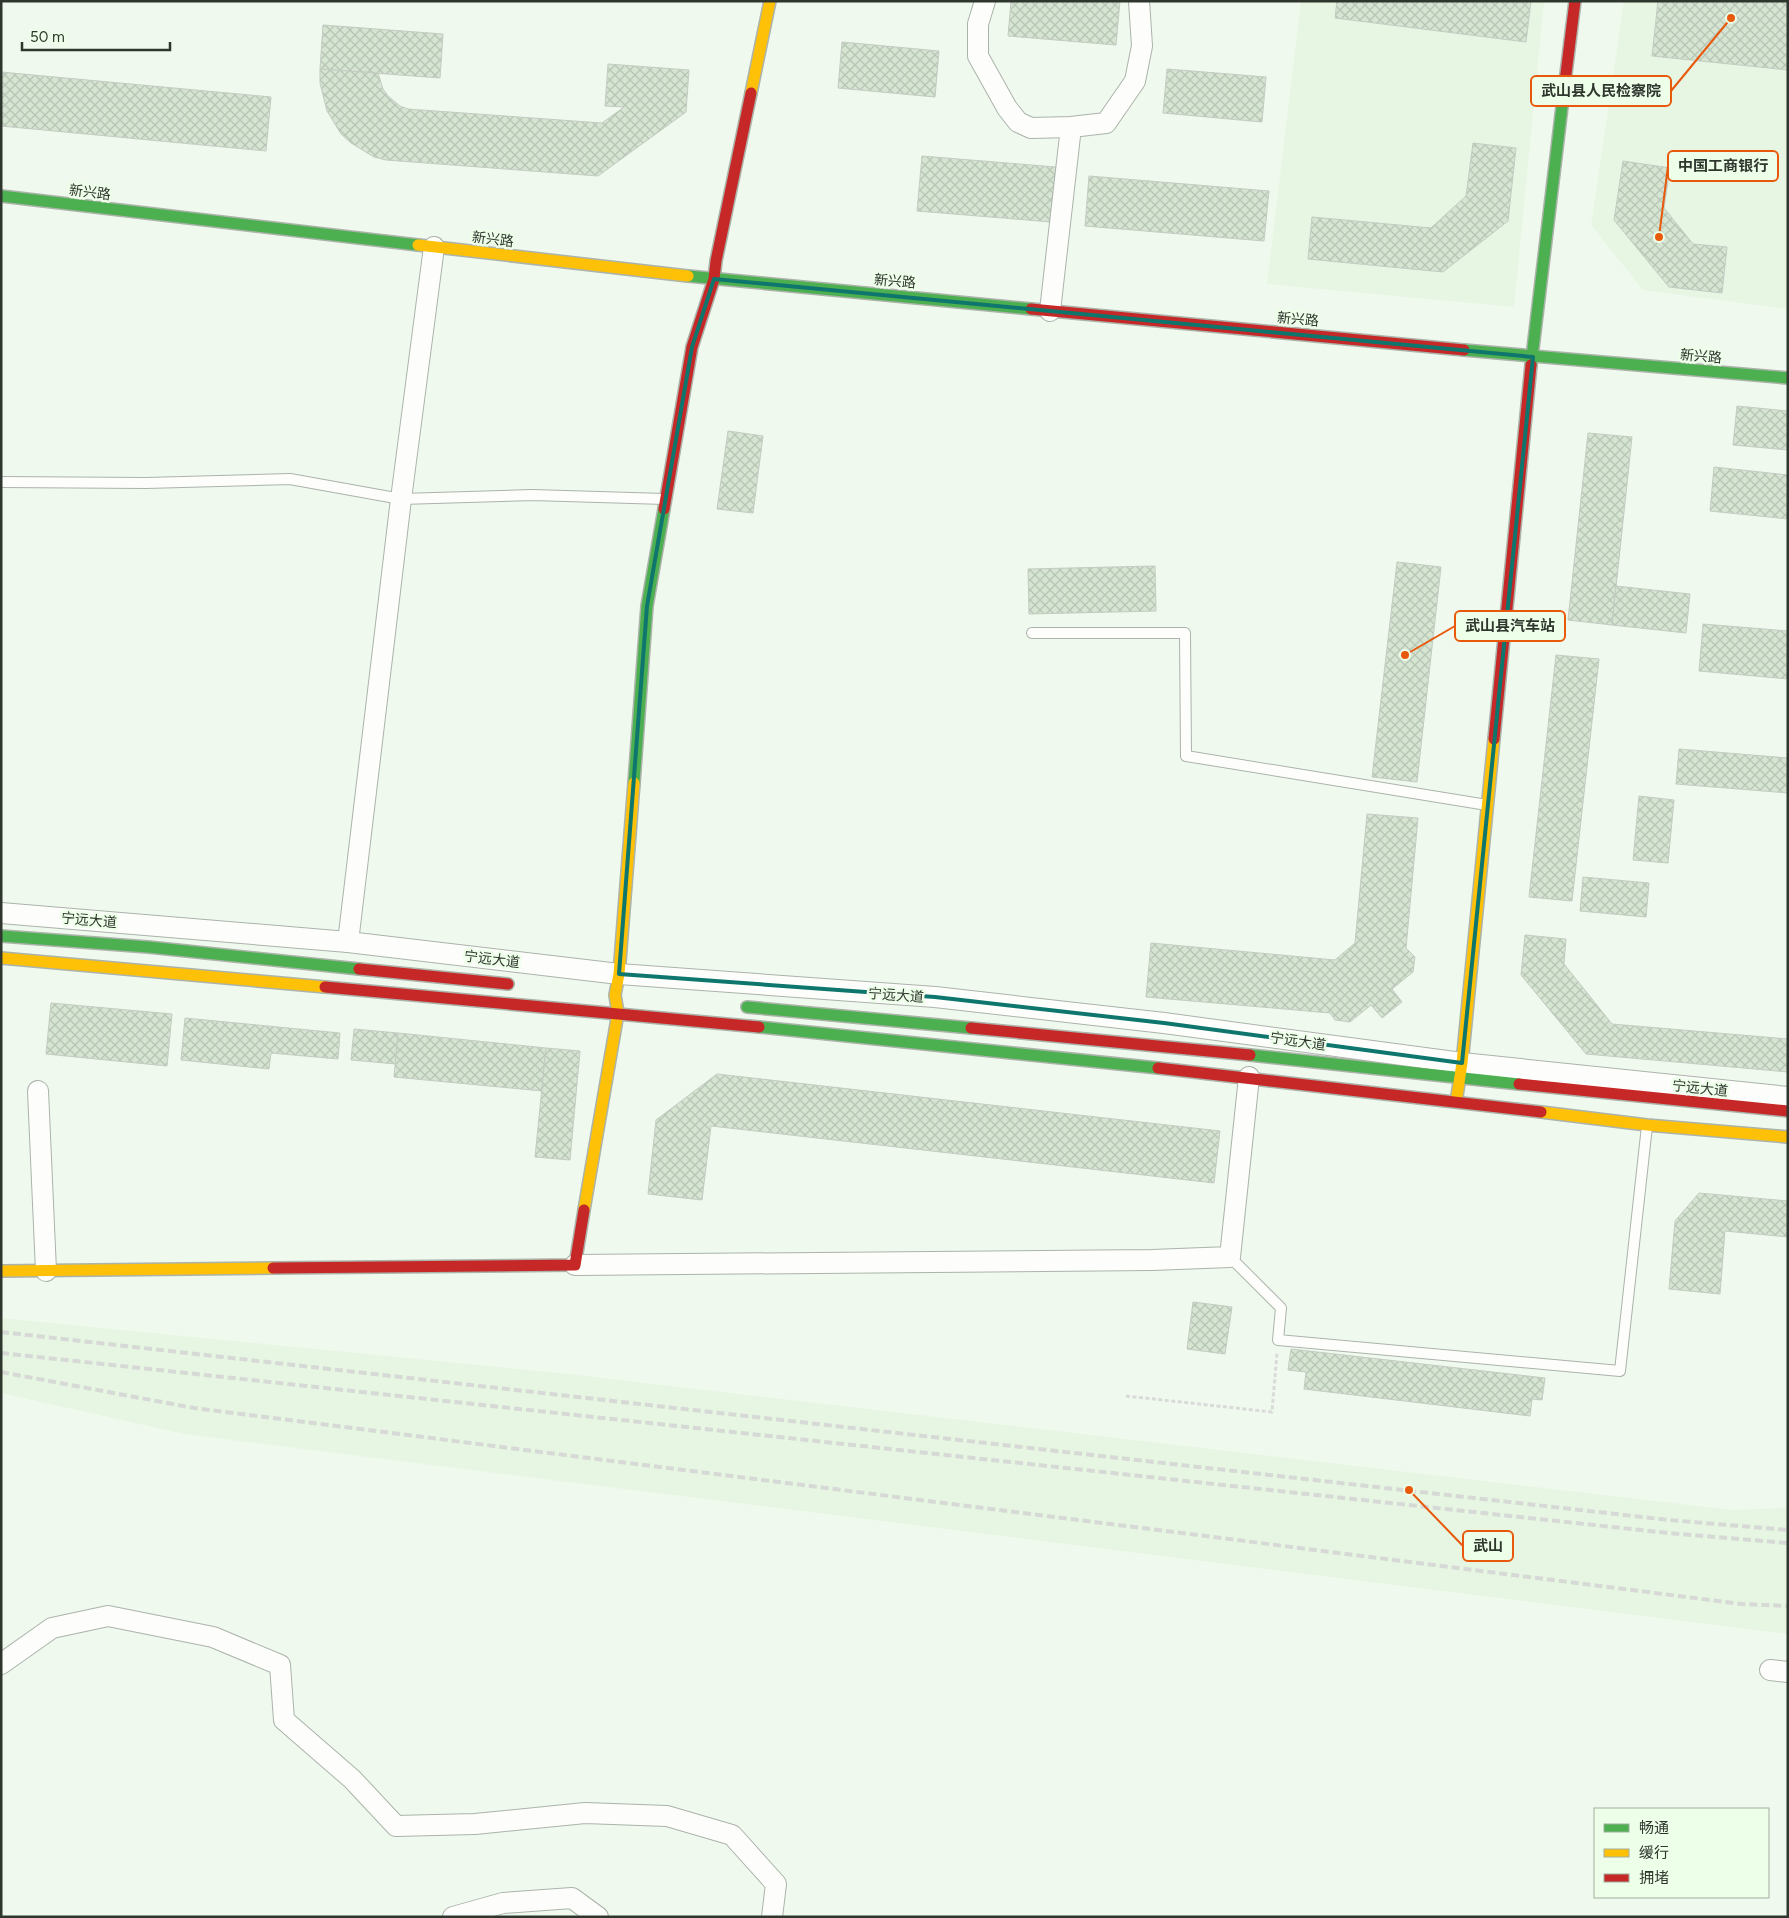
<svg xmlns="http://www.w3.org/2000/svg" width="1789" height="1918" viewBox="0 0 1789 1918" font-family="Figtree,'Noto Sans SC',sans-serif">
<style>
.built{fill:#e6f6e2}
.building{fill:url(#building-cross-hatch);stroke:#c4cbc3}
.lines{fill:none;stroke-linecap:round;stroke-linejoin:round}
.lane-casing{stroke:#abb3aa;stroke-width:12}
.street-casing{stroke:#abb3aa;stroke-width:22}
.fast-casing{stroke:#abb3aa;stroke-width:14}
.slow-casing{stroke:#abb3aa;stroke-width:14}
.jam-casing{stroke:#abb3aa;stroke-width:14}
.path{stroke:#d8dbd8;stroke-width:3;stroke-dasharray:4 2.5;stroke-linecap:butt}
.lane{stroke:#fdfefc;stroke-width:10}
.street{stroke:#fdfefc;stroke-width:20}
.fast{stroke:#4caf50;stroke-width:11}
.slow{stroke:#ffc107;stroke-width:11}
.jam{stroke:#c62828;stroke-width:11}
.rail{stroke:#d6d9d5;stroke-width:4;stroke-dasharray:8 4;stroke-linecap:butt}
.marked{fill:none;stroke:#0f766e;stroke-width:4;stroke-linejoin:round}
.labels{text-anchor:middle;stroke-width:5;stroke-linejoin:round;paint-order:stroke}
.street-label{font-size:14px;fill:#2f362e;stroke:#edfee9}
.leader{fill:none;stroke:#e8590c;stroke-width:2}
.callout-dot{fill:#e8590c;stroke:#edfee9;stroke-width:2}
.callout{fill:#edfee9;stroke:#e8590c;stroke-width:2}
.callout-label{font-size:15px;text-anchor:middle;font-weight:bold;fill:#2f362e}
</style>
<defs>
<pattern id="building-cross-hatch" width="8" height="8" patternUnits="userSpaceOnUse" patternTransform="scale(1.25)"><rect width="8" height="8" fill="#d5e5d2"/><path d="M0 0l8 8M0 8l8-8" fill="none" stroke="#b7c5b5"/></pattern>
</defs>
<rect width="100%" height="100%" fill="#f0f9ee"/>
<g class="built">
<path d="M 1301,1 L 1544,1 L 1514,307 L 1267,284 Z"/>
<path d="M 1624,1 L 1788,1 L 1788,309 L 1643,290 L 1591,225 Z"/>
<path d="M 1,1318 L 568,1374 L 1732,1510 L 1788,1508 L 1788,1634 L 184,1434 L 1,1393 Z"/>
</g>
<g class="building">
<path d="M 1011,1 L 1120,1 L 1116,45 L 1008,36 Z"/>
<path d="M 1337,1 L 1531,1 L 1526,42 L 1335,18 Z"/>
<path d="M 1658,1 L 1788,1 L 1788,70 L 1652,56 Z"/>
<path d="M 323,25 L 443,34 L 440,78 L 320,69 Z"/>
<path d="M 842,42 L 939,51 L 935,97 L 838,88 Z"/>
<path d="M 608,64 L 689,70 L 686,112 L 598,176 L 386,160 L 374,157 L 351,143 L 341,134 L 327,111 L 320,83 L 320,69 L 378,73 L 383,89 L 388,96 L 400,106 L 408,109 L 602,123 L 624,107 L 605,106 Z"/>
<path d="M 1167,69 L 1266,77 L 1262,122 L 1163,113 Z"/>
<path d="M 1,72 L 271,97 L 266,151 L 1,126 Z"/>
<path d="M 1473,143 L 1516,148 L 1508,221 L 1443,272 L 1308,259 L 1312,217 L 1431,228 L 1466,196 Z"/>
<path d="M 922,156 L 1056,167 L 1051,222 L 917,211 Z"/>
<path d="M 1623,161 L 1670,168 L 1664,208 L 1693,244 L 1727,247 L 1722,293 L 1669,287 L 1614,220 Z"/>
<path d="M 1089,176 L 1269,191 L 1264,241 L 1085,226 Z"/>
<path d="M 1737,406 L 1788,411 L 1788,450 L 1733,445 Z"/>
<path d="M 728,431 L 763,436 L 753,513 L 717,509 Z"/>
<path d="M 1588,433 L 1632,437 L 1612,625 L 1568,620 Z"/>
<path d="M 1714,467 L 1788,475 L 1788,519 L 1710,511 Z"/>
<path d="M 1397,562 L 1441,567 L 1417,782 L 1372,777 Z"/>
<path d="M 1155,566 L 1156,611 L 1029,614 L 1028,569 Z"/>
<path d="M 1616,586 L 1690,594 L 1686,633 L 1612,625 Z"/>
<path d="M 1703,624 L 1788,631 L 1788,679 L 1699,671 Z"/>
<path d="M 1556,655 L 1599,659 L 1572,901 L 1529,897 Z"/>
<path d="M 1679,749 L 1788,758 L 1788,793 L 1676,784 Z"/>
<path d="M 1639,796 L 1674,800 L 1668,863 L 1633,860 Z"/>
<path d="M 1367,814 L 1418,818 L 1406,948 L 1415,957 L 1413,972 L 1392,989 L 1402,1002 L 1382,1018 L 1371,1005 L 1350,1022 L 1335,1020 L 1330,1013 L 1146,997 L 1151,943 L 1335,960 L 1355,943 Z"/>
<path d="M 1583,877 L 1649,883 L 1646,917 L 1580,911 Z"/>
<path d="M 1525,935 L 1566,939 L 1564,964 L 1612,1024 L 1788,1039 L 1788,1072 L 1586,1054 L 1521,975 Z"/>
<path d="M 51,1003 L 172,1014 L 167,1066 L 46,1054 Z"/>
<path d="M 185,1018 L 340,1033 L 338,1059 L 271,1053 L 269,1069 L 181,1060 Z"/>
<path d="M 354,1029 L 398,1033 L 396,1064 L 351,1060 Z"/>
<path d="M 398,1033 L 546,1048 L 542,1091 L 394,1077 Z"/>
<path d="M 546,1048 L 580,1051 L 570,1160 L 535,1157 Z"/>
<path d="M 717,1074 L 1220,1131 L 1214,1183 L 711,1126 L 702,1200 L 648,1194 L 656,1120 Z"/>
<path d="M 1699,1193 L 1788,1201 L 1788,1237 L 1725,1231 L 1720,1294 L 1669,1289 L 1675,1221 Z"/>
<path d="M 1193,1302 L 1232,1307 L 1225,1354 L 1187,1349 Z"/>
<path d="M 1291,1349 L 1545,1378 L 1542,1400 L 1532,1399 L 1530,1416 L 1304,1389 L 1306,1372 L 1288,1370 Z"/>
</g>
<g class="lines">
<g class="lane-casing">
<g id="lane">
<path d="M 1,482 L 146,483 L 290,479 L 401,499 L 532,495 L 665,499"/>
<path d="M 1032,633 L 1185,633 L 1186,756 L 1487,805"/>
<path d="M 1230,1257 L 1281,1308 L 1278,1340 L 1620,1371 L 1647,1126"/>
</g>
</g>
<g class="street-casing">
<g id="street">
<path d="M 985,1 L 978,24 L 978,56 L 1007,108 L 1018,122 L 1031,128 L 1071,127 L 1106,123 L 1135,81 L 1142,46 L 1139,1"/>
<path d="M 1050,311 L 1071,127"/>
<path d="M 1,913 L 348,942 L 619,974 L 935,997 L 1164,1023 L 1462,1063 L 1788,1097"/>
<path d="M 348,942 L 401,499 L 434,247"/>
<path d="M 38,1091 L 46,1271"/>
<path d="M 575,1265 L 1152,1260 L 1230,1257 L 1249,1077"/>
<path d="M 1,1664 L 52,1628 L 108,1616 L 213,1637 L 280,1665 L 284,1720 L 352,1779 L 396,1826 L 475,1824 L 585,1813 L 667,1816 L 732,1835 L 776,1884 L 772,1917"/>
<path d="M 1770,1670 L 1788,1672"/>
<path d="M 453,1917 L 503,1903 L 572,1898 L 598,1917"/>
</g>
</g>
<g class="fast-casing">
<g id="fast">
<path d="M 1,196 L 418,245"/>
<path d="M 688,276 L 1031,309"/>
<path d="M 1464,350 L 1788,378"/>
<path d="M 1531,365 L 1564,90"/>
<path d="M 634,783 L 647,606 L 664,509"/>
<path d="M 1,936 L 148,947 L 359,969"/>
<path d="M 747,1007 L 971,1028"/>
<path d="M 759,1027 L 1158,1068"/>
<path d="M 1250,1055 L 1519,1084"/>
</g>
</g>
<g class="slow-casing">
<g id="slow">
<path d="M 751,93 L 770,1"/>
<path d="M 418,245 L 688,276"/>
<path d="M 1,958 L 325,987"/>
<path d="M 1457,1096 L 1462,1063 L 1494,739"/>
<path d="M 1541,1112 L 1647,1125 L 1788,1137"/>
<path d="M 584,1210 L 618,1013 L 615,995 L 619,974 L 634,783"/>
<path d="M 1,1271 L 273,1268"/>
</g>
</g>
<g class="jam-casing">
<g id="jam">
<path d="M 1564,90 L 1575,1"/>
<path d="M 1031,309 L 1464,350"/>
<path d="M 664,509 L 692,347 L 714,279 L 716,261 L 751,93"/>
<path d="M 1494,739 L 1531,365"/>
<path d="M 359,969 L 508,984"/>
<path d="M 325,987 L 759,1027"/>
<path d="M 971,1028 L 1250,1055"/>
<path d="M 1158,1068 L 1541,1112"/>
<path d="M 1519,1084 L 1788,1111"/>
<path d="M 273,1268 L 575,1265 L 584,1210"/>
</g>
</g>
<path class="path" d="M 1126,1396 L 1272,1412 L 1277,1353"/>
<use href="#lane" class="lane"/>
<use href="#street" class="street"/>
<use href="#fast" class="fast"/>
<use href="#slow" class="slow"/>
<use href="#jam" class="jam"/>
<g class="rail">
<path d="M 1,1332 L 1669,1520 L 1788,1530"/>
<path d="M 1,1353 L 1668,1533 L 1788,1543"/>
<path d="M 1,1372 L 194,1408 L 1742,1604 L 1788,1606"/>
</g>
</g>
<path class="marked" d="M 714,279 L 1533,357 L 1462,1063 L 1164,1023 L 935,997 L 619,974 L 647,606 L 692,347 Z"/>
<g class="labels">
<g class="street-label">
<text transform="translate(90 192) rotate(7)" y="5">新兴路</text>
<text transform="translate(493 239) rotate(7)" y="5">新兴路</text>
<text transform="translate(895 281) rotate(5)" y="5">新兴路</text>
<text transform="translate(1298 319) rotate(5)" y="5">新兴路</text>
<text transform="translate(1701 356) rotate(5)" y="5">新兴路</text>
<text transform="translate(89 920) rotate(5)" y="5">宁远大道</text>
<text transform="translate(492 959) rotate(7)" y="5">宁远大道</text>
<text transform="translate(896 995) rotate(4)" y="5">宁远大道</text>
<text transform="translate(1298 1041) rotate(8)" y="5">宁远大道</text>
<text transform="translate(1700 1088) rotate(6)" y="5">宁远大道</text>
</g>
</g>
<path class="leader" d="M1731 18L1671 91M1659 237L1668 166M1405 655L1455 626M1409 1490L1463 1546"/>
<g class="callout-dot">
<circle cx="1731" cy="18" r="5"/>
<circle cx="1659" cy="237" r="5"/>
<circle cx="1405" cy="655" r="5"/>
<circle cx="1409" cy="1490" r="5"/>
</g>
<g class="callout">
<rect x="1531" y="76" width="140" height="30" rx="5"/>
<rect x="1668" y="151" width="110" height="30" rx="5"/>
<rect x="1455" y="611" width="110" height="30" rx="5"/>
<rect x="1463" y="1531" width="50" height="30" rx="5"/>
</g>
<g class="callout-label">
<text x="1601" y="96">武山县人民检察院</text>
<text x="1723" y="171">中国工商银行</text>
<text x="1510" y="631">武山县汽车站</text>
<text x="1488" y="1551">武山</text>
</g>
<rect width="1789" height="1918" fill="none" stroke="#2f362e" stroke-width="5"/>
<rect x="1594" y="1808" width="175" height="90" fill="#edfee9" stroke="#a1ae9e"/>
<rect x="1604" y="1824" width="25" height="8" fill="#4caf50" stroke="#a1ae9e"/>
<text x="1639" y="1833" font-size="15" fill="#2f362e">畅通</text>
<rect x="1604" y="1849" width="25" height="8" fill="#ffc107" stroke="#a1ae9e"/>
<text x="1639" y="1858" font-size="15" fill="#2f362e">缓行</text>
<rect x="1604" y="1874" width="25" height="8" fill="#c62828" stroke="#a1ae9e"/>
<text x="1639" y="1883" font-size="15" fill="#2f362e">拥堵</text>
<path d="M22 42v8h148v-8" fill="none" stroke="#2f362e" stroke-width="2.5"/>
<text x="30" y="42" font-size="15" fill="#2f362e" stroke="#edfee9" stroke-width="4" paint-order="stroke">50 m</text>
</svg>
